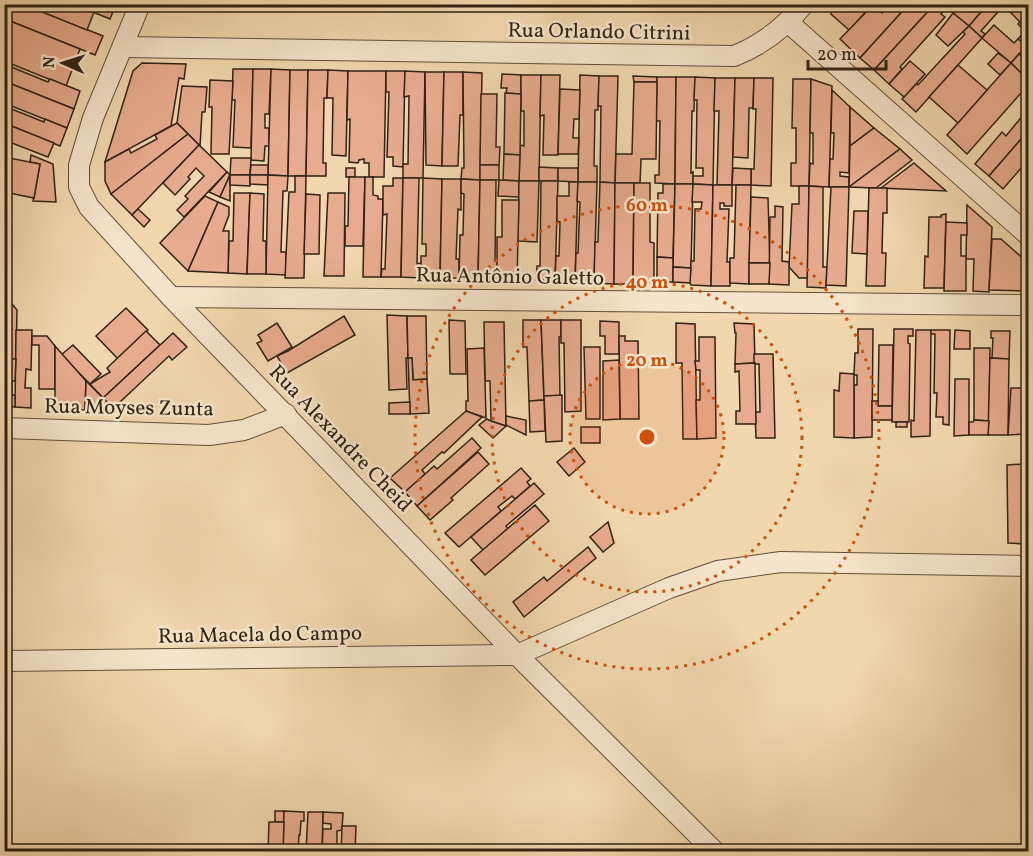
<svg xmlns="http://www.w3.org/2000/svg" width="1033" height="856" viewBox="0 0 1033 856" font-family="Vollkorn,serif">
<style>
.building{fill:#e7ab8d;stroke:#312211;stroke-width:1.5}
.lines{fill:none;stroke-linecap:round;stroke-linejoin:round}
.street-casing{stroke:#614f38;stroke-width:22}
.street{stroke:#f6e5ca;stroke-width:20}
.ring{fill:none;stroke:#cd510d;stroke-width:3;stroke-dasharray:3 6}
.labels{text-anchor:middle;stroke-width:5;stroke-linejoin:round;paint-order:stroke}
.street-label{font-size:21px;fill:#312211;stroke:#f6e5ca}
.centre{fill:#cd510d;stroke:#f6e5ca;stroke-width:3}
.ring-label{font-size:18px;text-anchor:middle;font-weight:bold;fill:#cd510d;stroke:#f6e5ca;stroke-width:5;stroke-linejoin:round;paint-order:stroke}
</style>
<rect width="100%" height="100%" fill="#f1d7ae"/>
<filter id="stains"><feTurbulence type="fractalNoise" baseFrequency=".00333" numOctaves="4"/><feColorMatrix values="0 0 0 0 .2 0 0 0 0 .09 0 0 0 0 .02 0 0 0 .5 -.17"/></filter>
<radialGradient id="worn" r=".72"><stop offset=".6" stop-color="#630" stop-opacity="0"/><stop offset="1" stop-color="#630" stop-opacity=".3"/></radialGradient>
<g class="building">
<path d="M 4,4 L 10,4 L 5,19 L 4,19 Z"/>
<path d="M 10,4 L 26,10 L 28,6 L 103,36 L 95,55 L 5,19 Z"/>
<path d="M 43,4 L 74,4 L 94,12 L 87,30 L 40,11 Z"/>
<path d="M 79,4 L 116,4 L 110,19 L 78,6 Z"/>
<path d="M 833,4 L 873,4 L 849,30 L 831,14 L 830,8 Z"/>
<path d="M 889,4 L 909,4 L 860,58 L 840,39 L 873,5 L 882,13 Z"/>
<path d="M 909,4 L 935,4 L 874,70 L 860,58 Z"/>
<path d="M 935,4 L 944,4 L 947,7 L 941,14 L 945,17 L 900,67 L 902,69 L 889,84 L 874,70 Z"/>
<path d="M 944,4 L 961,4 L 953,13 Z"/>
<path d="M 967,4 L 988,4 L 969,26 L 953,13 L 958,8 L 962,11 Z"/>
<path d="M 988,4 L 1005,4 L 981,31 L 985,34 L 982,38 L 969,26 Z"/>
<path d="M 1012,4 L 1028,4 L 1028,44 L 1026,46 L 1018,39 L 1025,31 L 1018,24 L 1020,22 L 1008,10 Z"/>
<path d="M 953,13 L 969,26 L 948,46 L 936,35 Z"/>
<path d="M 5,19 L 80,49 L 66,86 L 4,61 Z"/>
<path d="M 994,25 L 1014,43 L 1018,39 L 1026,46 L 1011,63 L 982,38 Z"/>
<path d="M 969,26 L 982,38 L 916,112 L 902,99 L 917,83 L 918,85 L 965,34 L 963,32 Z"/>
<path d="M 998,53 L 1011,63 L 1000,75 L 988,64 Z"/>
<path d="M 1019,54 L 1028,62 L 1028,74 L 1025,77 L 1011,63 Z"/>
<path d="M 910,61 L 925,74 L 904,97 L 889,84 Z"/>
<path d="M 142,63 L 186,64 L 184,79 L 179,78 L 171,126 L 105,162 L 133,71 Z"/>
<path d="M 1011,63 L 1028,80 L 1028,102 L 1020,94 L 967,154 L 947,135 Z"/>
<path d="M 4,64 L 48,82 L 50,79 L 80,91 L 74,109 L 4,81 Z"/>
<path d="M 958,65 L 987,90 L 958,123 L 929,97 Z"/>
<path d="M 233,69 L 253,69 L 251,148 L 233,147 L 235,100 L 232,100 Z"/>
<path d="M 253,69 L 271,69 L 269,114 L 265,114 L 265,128 L 269,128 L 269,146 L 265,146 L 264,161 L 251,160 Z"/>
<path d="M 271,69 L 290,70 L 288,176 L 268,175 Z"/>
<path d="M 290,70 L 308,70 L 306,176 L 288,176 Z"/>
<path d="M 308,70 L 328,70 L 327,98 L 324,98 L 323,163 L 326,163 L 326,176 L 306,176 Z"/>
<path d="M 328,70 L 348,71 L 346,156 L 332,155 L 333,98 L 327,98 Z"/>
<path d="M 348,71 L 386,71 L 384,177 L 369,177 L 369,163 L 364,163 L 364,159 L 359,160 L 358,163 L 349,162 L 350,119 L 347,120 Z"/>
<path d="M 386,71 L 405,71 L 403,167 L 393,166 L 393,157 L 387,157 L 389,92 L 386,92 Z"/>
<path d="M 405,71 L 425,72 L 423,178 L 403,178 L 403,164 L 408,164 L 409,96 L 404,97 Z"/>
<path d="M 425,72 L 444,72 L 442,166 L 426,165 Z"/>
<path d="M 444,72 L 463,72 L 463,115 L 460,115 L 458,166 L 442,166 Z"/>
<path d="M 463,72 L 482,73 L 480,180 L 461,179 L 462,168 L 464,168 Z"/>
<path d="M 502,74 L 521,75 L 521,94 L 506,93 L 507,88 L 501,88 Z"/>
<path d="M 521,75 L 541,75 L 539,181 L 519,181 L 520,145 L 524,146 L 524,111 L 521,111 Z"/>
<path d="M 541,75 L 560,75 L 558,155 L 543,155 L 544,115 L 540,116 Z"/>
<path d="M 580,75 L 599,76 L 598,110 L 595,110 L 594,166 L 597,166 L 597,182 L 578,182 Z"/>
<path d="M 599,76 L 618,76 L 615,183 L 600,182 L 601,106 L 598,106 Z"/>
<path d="M 633,76 L 657,77 L 657,82 L 634,82 Z"/>
<path d="M 657,77 L 676,77 L 675,184 L 655,183 L 655,175 L 659,175 L 660,121 L 656,121 Z"/>
<path d="M 676,77 L 695,77 L 694,111 L 692,111 L 691,173 L 693,172 L 693,184 L 675,184 Z"/>
<path d="M 695,77 L 715,78 L 713,185 L 693,184 L 693,176 L 703,176 L 703,168 L 696,168 L 697,100 L 694,100 Z"/>
<path d="M 715,78 L 735,78 L 732,185 L 717,185 L 719,111 L 714,111 Z"/>
<path d="M 735,78 L 754,78 L 753,108 L 749,108 L 748,158 L 733,157 Z"/>
<path d="M 754,78 L 773,78 L 771,186 L 751,185 L 751,169 L 754,169 L 756,109 L 753,109 Z"/>
<path d="M 793,79 L 811,79 L 809,186 L 791,186 L 791,163 L 796,163 L 796,128 L 792,128 Z"/>
<path d="M 811,79 L 832,86 L 829,187 L 809,186 L 810,163 L 813,164 L 813,133 L 810,133 Z"/>
<path d="M 210,80 L 233,81 L 229,154 L 211,154 L 212,107 L 209,107 Z"/>
<path d="M 4,81 L 74,109 L 67,128 L 4,103 Z"/>
<path d="M 634,82 L 657,82 L 656,159 L 641,159 L 640,183 L 615,183 L 616,154 L 632,154 Z"/>
<path d="M 182,86 L 207,87 L 205,112 L 202,112 L 200,146 L 177,123 Z"/>
<path d="M 560,89 L 580,90 L 579,119 L 574,119 L 573,138 L 579,138 L 578,154 L 558,154 Z"/>
<path d="M 832,90 L 850,107 L 849,173 L 840,172 L 840,176 L 849,177 L 849,187 L 829,187 L 830,159 L 833,159 L 834,133 L 831,133 Z"/>
<path d="M 505,93 L 521,94 L 520,155 L 504,154 Z"/>
<path d="M 481,94 L 497,94 L 496,147 L 500,147 L 499,165 L 480,165 Z"/>
<path d="M 4,106 L 44,122 L 45,119 L 67,128 L 60,146 L 4,123 Z"/>
<path d="M 850,107 L 874,128 L 850,146 Z"/>
<path d="M 1028,109 L 1028,131 L 989,176 L 975,164 L 1002,132 L 1006,136 Z"/>
<path d="M 4,123 L 54,143 L 48,157 L 4,140 Z"/>
<path d="M 177,123 L 188,134 L 111,194 L 105,181 L 105,162 L 129,149 L 131,153 L 157,139 L 155,135 Z"/>
<path d="M 874,128 L 900,149 L 849,187 L 850,146 Z"/>
<path d="M 1028,131 L 1028,154 L 1026,156 L 1028,160 L 1003,189 L 989,176 Z"/>
<path d="M 188,134 L 199,145 L 132,215 L 111,194 Z"/>
<path d="M 199,145 L 227,172 L 184,217 L 177,210 L 188,199 L 185,196 L 204,176 L 196,168 L 188,177 L 190,179 L 175,195 L 163,183 Z"/>
<path d="M 900,149 L 912,160 L 876,188 L 849,187 Z"/>
<path d="M 504,154 L 520,155 L 519,181 L 503,180 Z"/>
<path d="M 31,155 L 53,164 L 56,202 L 33,201 L 40,164 L 30,162 Z"/>
<path d="M 4,157 L 40,164 L 34,198 L 4,192 Z"/>
<path d="M 231,158 L 251,158 L 250,175 L 230,175 Z"/>
<path d="M 914,163 L 946,191 L 881,188 Z"/>
<path d="M 251,165 L 268,165 L 268,175 L 250,175 Z"/>
<rect x="480" y="165" width="19" height="15"/>
<path d="M 539,167 L 558,168 L 558,181 L 539,181 Z"/>
<rect x="346" y="168" width="9" height="9"/>
<path d="M 558,168 L 578,168 L 578,182 L 558,181 Z"/>
<path d="M 733,168 L 751,169 L 751,185 L 732,185 Z"/>
<path d="M 227,172 L 230,175 L 220,197 L 209,192 Z"/>
<path d="M 230,175 L 230,201 L 220,197 Z"/>
<path d="M 230,175 L 250,175 L 250,186 L 230,185 Z"/>
<path d="M 250,175 L 268,175 L 268,185 L 250,184 Z"/>
<path d="M 268,175 L 288,176 L 287,191 L 283,191 L 281,252 L 286,252 L 286,275 L 266,274 Z"/>
<path d="M 295,176 L 306,176 L 304,278 L 285,278 L 289,192 L 295,192 Z"/>
<path d="M 349,177 L 365,177 L 363,246 L 345,246 L 345,226 L 348,226 Z"/>
<path d="M 365,177 L 373,177 L 373,195 L 378,196 L 378,199 L 383,199 L 381,277 L 363,277 Z"/>
<path d="M 393,178 L 403,178 L 401,277 L 381,277 L 382,269 L 385,269 L 387,214 L 383,215 L 383,186 L 393,186 Z"/>
<path d="M 403,178 L 419,178 L 417,264 L 421,263 L 421,278 L 401,277 Z"/>
<path d="M 423,178 L 442,179 L 440,278 L 421,278 L 421,256 L 426,256 L 426,244 L 422,244 Z"/>
<path d="M 442,179 L 461,179 L 461,210 L 458,209 L 456,259 L 459,259 L 459,278 L 440,278 Z"/>
<path d="M 461,179 L 480,180 L 478,279 L 459,278 L 460,235 L 463,235 L 464,194 L 461,193 Z"/>
<path d="M 480,180 L 496,180 L 495,261 L 497,261 L 497,279 L 478,279 Z"/>
<path d="M 499,180 L 519,181 L 519,197 L 498,196 Z"/>
<path d="M 519,181 L 539,181 L 537,242 L 518,241 Z"/>
<path d="M 541,181 L 558,181 L 555,280 L 536,280 L 537,266 L 540,266 Z"/>
<path d="M 569,182 L 578,182 L 575,281 L 555,280 L 556,256 L 559,256 L 560,222 L 557,221 L 557,196 L 569,196 Z"/>
<path d="M 578,182 L 597,182 L 594,283 L 575,282 L 576,253 L 578,253 L 580,202 L 577,201 Z"/>
<path d="M 600,182 L 615,183 L 614,284 L 594,283 L 595,242 L 598,242 Z"/>
<path d="M 615,183 L 634,183 L 633,284 L 614,284 Z"/>
<path d="M 634,183 L 650,183 L 650,242 L 654,243 L 654,282 L 633,282 Z"/>
<path d="M 663,184 L 675,184 L 673,258 L 657,257 L 658,193 L 663,193 Z"/>
<path d="M 675,184 L 693,184 L 691,268 L 673,267 Z"/>
<path d="M 693,184 L 713,185 L 711,286 L 691,285 L 690,283 L 691,261 L 694,261 L 695,209 L 701,209 L 702,202 L 692,202 Z"/>
<path d="M 713,185 L 732,185 L 732,206 L 724,206 L 724,203 L 720,203 L 720,209 L 729,209 L 727,262 L 730,262 L 730,286 L 711,286 Z"/>
<path d="M 736,185 L 751,185 L 749,284 L 730,283 L 730,258 L 734,258 Z"/>
<path d="M 799,186 L 809,186 L 808,278 L 799,278 L 789,267 L 792,204 L 799,204 Z"/>
<path d="M 809,186 L 823,187 L 823,267 L 827,267 L 826,288 L 807,287 Z"/>
<path d="M 831,187 L 849,187 L 846,286 L 826,285 Z"/>
<path d="M 869,188 L 887,188 L 887,213 L 883,213 L 882,253 L 886,253 L 885,286 L 866,286 Z"/>
<path d="M 234,193 L 250,193 L 247,274 L 228,273 L 229,241 L 233,241 Z"/>
<path d="M 250,193 L 264,194 L 263,241 L 266,241 L 266,274 L 247,274 Z"/>
<path d="M 328,193 L 345,193 L 344,276 L 324,276 Z"/>
<path d="M 306,194 L 320,195 L 319,254 L 304,254 Z"/>
<path d="M 205,196 L 218,202 L 188,271 L 160,243 Z"/>
<path d="M 751,197 L 768,198 L 770,263 L 749,263 Z"/>
<path d="M 502,200 L 519,200 L 517,279 L 497,279 L 497,237 L 502,237 Z"/>
<path d="M 218,202 L 229,207 L 229,215 L 223,231 L 229,231 L 228,273 L 188,271 Z"/>
<path d="M 967,205 L 992,227 L 989,292 L 973,291 L 974,259 L 966,259 Z"/>
<path d="M 775,206 L 783,207 L 782,261 L 789,262 L 789,285 L 769,284 L 770,217 L 775,217 Z"/>
<path d="M 138,209 L 150,220 L 144,227 L 132,215 Z"/>
<path d="M 854,211 L 868,211 L 867,254 L 852,253 Z"/>
<path d="M 946,214 L 944,288 L 924,288 L 925,256 L 928,257 L 929,217 L 941,217 L 941,215 Z"/>
<path d="M 946,222 L 967,223 L 967,235 L 961,235 L 961,256 L 966,256 L 966,291 L 944,291 Z"/>
<path d="M 992,239 L 1001,239 L 1028,263 L 1028,282 L 1025,291 L 989,290 Z"/>
<path d="M 657,257 L 673,258 L 673,282 L 657,282 Z"/>
<path d="M 749,263 L 770,263 L 769,284 L 749,284 Z"/>
<path d="M 673,267 L 691,268 L 690,283 L 673,282 Z"/>
<path d="M 4,294 L 17,310 L 16,359 L 4,359 Z"/>
<path d="M 126,308 L 148,330 L 118,359 L 96,336 Z"/>
<path d="M 387,315 L 407,316 L 408,358 L 406,358 L 407,389 L 389,390 Z"/>
<path d="M 344,316 L 355,335 L 287,373 L 277,356 L 288,351 Z"/>
<path d="M 407,316 L 426,316 L 427,379 L 413,380 L 412,358 L 408,358 Z"/>
<path d="M 449,320 L 465,321 L 466,374 L 450,374 Z"/>
<path d="M 523,320 L 541,320 L 544,400 L 529,401 L 527,347 L 523,347 Z"/>
<path d="M 541,320 L 561,320 L 561,337 L 559,337 L 560,396 L 544,396 Z"/>
<path d="M 561,320 L 581,320 L 581,411 L 565,412 L 564,343 L 561,343 Z"/>
<path d="M 600,321 L 619,322 L 619,354 L 605,354 L 605,336 L 600,336 Z"/>
<path d="M 484,322 L 504,322 L 506,426 L 491,421 L 490,381 L 485,381 Z"/>
<path d="M 277,323 L 292,347 L 268,361 L 257,343 L 262,341 L 258,335 Z"/>
<path d="M 676,323 L 695,324 L 697,439 L 683,439 L 682,363 L 676,363 Z"/>
<path d="M 734,323 L 754,324 L 755,363 L 735,364 L 736,333 L 735,333 Z"/>
<path d="M 858,329 L 873,329 L 872,437 L 854,438 L 854,385 L 857,385 L 857,375 L 854,375 L 855,353 L 858,353 Z"/>
<path d="M 894,329 L 913,329 L 913,336 L 908,336 L 908,343 L 910,344 L 909,422 L 892,422 Z"/>
<path d="M 16,330 L 32,330 L 31,370 L 26,369 L 25,388 L 31,388 L 31,408 L 15,407 Z"/>
<path d="M 916,330 L 931,330 L 930,436 L 911,437 L 911,420 L 914,421 Z"/>
<path d="M 931,330 L 950,330 L 949,425 L 943,424 L 943,417 L 936,417 L 937,393 L 934,393 L 935,334 L 931,334 Z"/>
<path d="M 955,330 L 970,331 L 970,349 L 954,349 Z"/>
<path d="M 146,331 L 160,345 L 103,398 L 90,384 L 110,372 L 107,368 Z"/>
<path d="M 991,331 L 1010,331 L 1009,359 L 992,358 L 993,338 L 991,338 Z"/>
<path d="M 173,333 L 187,347 L 172,360 L 169,356 L 119,403 L 122,406 L 115,411 L 103,398 Z"/>
<path d="M 32,336 L 47,336 L 55,346 L 55,389 L 39,389 L 39,345 L 32,345 Z"/>
<path d="M 619,336 L 625,336 L 625,341 L 638,341 L 639,419 L 620,419 Z"/>
<path d="M 699,337 L 715,337 L 716,438 L 697,439 L 696,400 L 700,400 L 700,370 L 696,370 L 695,361 L 699,361 Z"/>
<path d="M 73,345 L 101,374 L 90,384 L 61,355 Z"/>
<path d="M 879,345 L 893,345 L 892,406 L 878,406 Z"/>
<path d="M 55,346 L 86,381 L 85,410 L 55,408 Z"/>
<path d="M 584,347 L 600,347 L 600,419 L 586,419 Z"/>
<path d="M 484,348 L 485,381 L 486,418 L 466,411 L 466,401 L 468,401 L 467,349 Z"/>
<path d="M 974,348 L 990,348 L 989,421 L 974,420 Z"/>
<path d="M 754,354 L 773,354 L 775,438 L 756,438 L 755,412 L 760,412 L 759,364 L 754,364 Z"/>
<path d="M 408,358 L 412,358 L 413,380 L 427,379 L 429,413 L 410,414 Z"/>
<path d="M 990,358 L 1009,359 L 1008,435 L 988,435 Z"/>
<path d="M 4,359 L 16,359 L 15,381 L 12,381 L 12,395 L 15,395 L 15,407 L 4,406 Z"/>
<path d="M 619,360 L 620,419 L 603,420 L 603,361 Z"/>
<path d="M 755,363 L 756,424 L 736,424 L 736,411 L 740,411 L 739,371 L 735,372 L 735,364 Z"/>
<path d="M 840,373 L 854,374 L 854,438 L 834,437 L 834,390 L 839,391 Z"/>
<path d="M 955,379 L 969,379 L 969,435 L 954,436 Z"/>
<path d="M 86,381 L 103,398 L 115,411 L 85,410 Z"/>
<path d="M 1011,388 L 1027,388 L 1027,434 L 1008,435 Z"/>
<path d="M 562,395 L 562,441 L 546,442 L 544,396 Z"/>
<path d="M 544,400 L 545,431 L 530,432 L 529,401 Z"/>
<path d="M 872,401 L 878,401 L 878,406 L 892,406 L 892,420 L 872,420 Z"/>
<path d="M 410,402 L 410,414 L 389,414 L 389,403 Z"/>
<path d="M 466,411 L 482,417 L 444,453 L 442,452 L 422,470 L 425,474 L 405,492 L 390,478 Z"/>
<path d="M 506,416 L 526,420 L 526,435 L 506,425 Z"/>
<path d="M 487,419 L 491,421 L 506,426 L 493,438 L 479,425 Z"/>
<path d="M 974,420 L 989,421 L 988,435 L 969,435 L 969,422 L 973,422 Z"/>
<rect x="896" y="422" width="11" height="5"/>
<rect x="581" y="427" width="19" height="16"/>
<path d="M 472,438 L 481,448 L 417,506 L 405,492 L 434,466 L 437,469 Z"/>
<path d="M 574,448 L 585,462 L 569,476 L 557,462 Z"/>
<path d="M 478,452 L 489,464 L 451,498 L 453,500 L 430,520 L 417,506 Z"/>
<path d="M 1024,464 L 1028,544 L 1008,543 L 1007,465 Z"/>
<path d="M 521,468 L 531,479 L 527,482 L 530,486 L 515,499 L 512,496 L 498,507 L 501,511 L 459,547 L 445,533 Z"/>
<path d="M 534,483 L 544,494 L 506,526 L 508,529 L 483,550 L 471,537 Z"/>
<path d="M 535,505 L 549,521 L 485,575 L 471,560 Z"/>
<path d="M 608,522 L 614,543 L 603,552 L 590,537 Z"/>
<path d="M 588,547 L 596,558 L 524,617 L 513,602 L 544,577 L 547,581 Z"/>
<rect x="275" y="811" width="9" height="11"/>
<path d="M 284,811 L 304,812 L 304,821 L 301,821 L 300,835 L 299,835 L 298,852 L 283,852 Z"/>
<path d="M 308,812 L 323,812 L 322,852 L 306,852 Z"/>
<path d="M 323,812 L 343,813 L 342,830 L 337,831 L 337,852 L 322,852 L 323,829 L 331,829 L 331,824 L 323,823 Z"/>
<path d="M 269,822 L 284,822 L 283,852 L 268,852 Z"/>
<path d="M 342,826 L 356,826 L 355,852 L 341,852 Z"/>
</g>
<g class="lines">
<g class="street-casing">
<g id="street">
<path d="M 140,4 L 93,118 L 79,165 L 79,187 L 89,207 L 171,297 L 517,655 L 715,852"/>
<path d="M 789,23 L 1028,235"/>
<path d="M 124,47 L 734,56 C 762,45 784,28 804,4"/>
<path d="M 171,297 L 1028,305"/>
<path d="M 4,428 L 209,435 L 244,430 L 286,414"/>
<path d="M 4,661 L 517,655 L 669,588 L 718,571 L 781,562 L 1028,566"/>
</g>
</g>
<use href="#street" class="street"/>
</g>
<circle cx="647" cy="437" r="77" fill="#cd510d" fill-opacity=".12"/>
<g class="ring">
<circle cx="647" cy="437" r="77"/>
<circle cx="647" cy="437" r="155"/>
<circle cx="647" cy="437" r="232"/>
</g>
<g class="labels">
<g class="street-label">
<text transform="translate(599 31) rotate(1)" y="7">Rua Orlando Citrini</text>
<text transform="translate(510 276) rotate(1)" y="7">Rua Antônio Galetto</text>
<text transform="translate(129 407) rotate(1)" y="7">Rua Moyses Zunta</text>
<text transform="translate(341 438) rotate(46)" y="7">Rua Alexandre Cheid</text>
<text transform="translate(260 634) rotate(-1)" y="7">Rua Macela do Campo</text>
</g>
</g>
<circle cx="647" cy="437" r="9" class="centre"/>
<g class="ring-label">
<text x="647" y="211">60 m</text>
<text x="647" y="288">40 m</text>
<text x="647" y="366">20 m</text>
</g>
<rect width="1033" height="856" fill="none" stroke="#f1d7ae" stroke-width="24"/>
<rect x="6" y="6" width="1021" height="844" fill="none" stroke="#312211" stroke-width="3"/>
<rect x="12" y="12" width="1009" height="832" fill="none" stroke="#312211" stroke-width="1.5"/>
<g transform="translate(63 63) rotate(273)" stroke="#f6e5ca" stroke-width="4.5" paint-order="stroke">
<path d="M0-4.5L10 22L0 15L-10 22Z" fill="#312211"/>
<text y="-9" font-size="16" font-weight="bold" text-anchor="middle" fill="#312211">N</text>
</g>
<path d="M808 60v9h78v-9" fill="none" stroke="#312211" stroke-width="3"/>
<text x="817" y="60" font-size="18" fill="#312211" stroke="#f6e5ca" stroke-width="4.5" paint-order="stroke">20 m</text>
<rect width="100%" height="100%" filter="url(#stains)"/>
<rect width="100%" height="100%" fill="url(#worn)"/>
</svg>
